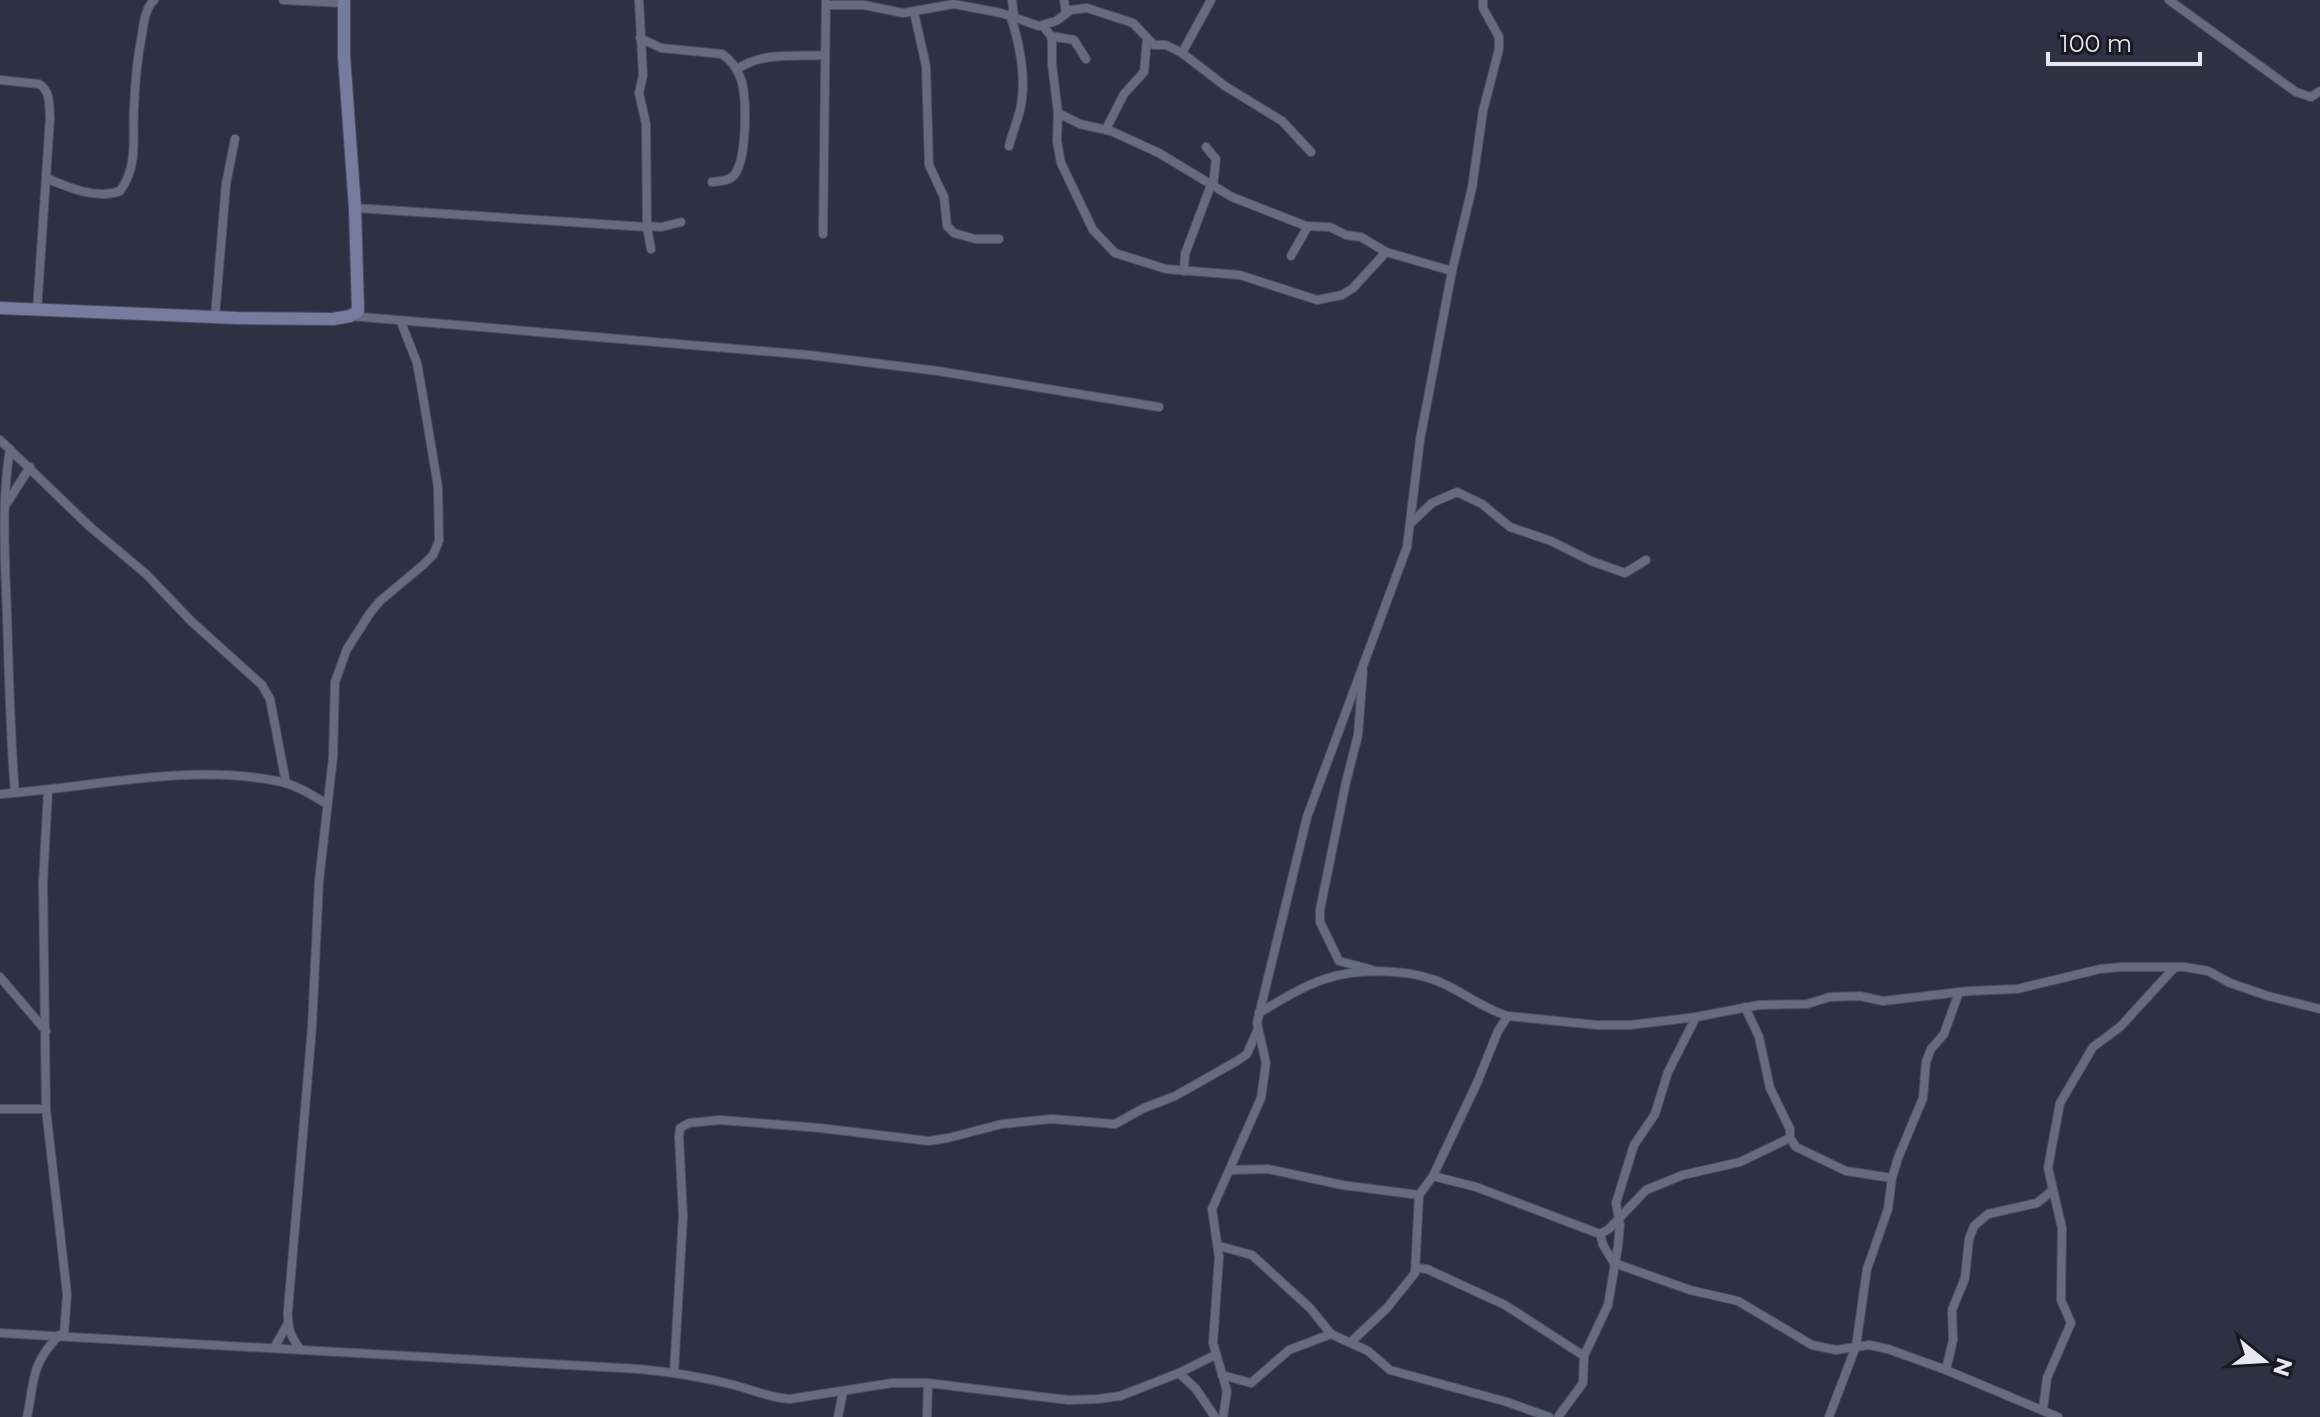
<svg xmlns="http://www.w3.org/2000/svg" width="2320" height="1417" viewBox="0 0 2320 1417" font-family="Montserrat,sans-serif">
<style>
.lines{fill:none;stroke-linecap:round;stroke-linejoin:round}
.street-casing{stroke:#4c4e5e;stroke-width:10}
.secondary-casing{stroke:#4c4e5e;stroke-width:14}
.street{stroke:#676b7f;stroke-width:8}
.secondary{stroke:#757c9f;stroke-width:12}
</style>
<rect width="100%" height="100%" fill="#2e3143"/>
<g class="lines">
<g class="street-casing">
<g id="street">
<path d="M 283,0 L 344,3"/>
<path d="M 639,0 L 643,75 L 639,93 L 646,124 L 647,227 L 651,249"/>
<path d="M 1012,0 L 1014,16"/>
<path d="M 1064,0 L 1066,13"/>
<path d="M 2169,0 L 2296,92 L 2311,97 L 2320,91"/>
<path d="M 827,5 L 864,5 L 903,13 L 954,4 L 1001,13 L 1039,26 L 1056,21 L 1071,10 L 1087,8 L 1133,23 L 1154,45 L 1166,45 L 1182,53 L 1225,86 L 1282,121 L 1311,152"/>
<path d="M 914,12 L 926,66 L 929,165 L 944,197 L 947,226 L 954,233 L 975,239 L 999,239"/>
<path d="M 1043,26 L 1051,36 L 1052,41 L 1052,64 L 1058,113 L 1057,141 L 1061,163 L 1093,230 L 1115,253 L 1166,269 L 1240,275 L 1317,300 L 1342,295 L 1353,288 L 1386,252 L 1452,271"/>
<path d="M 1051,36 L 1074,40 L 1086,59"/>
<path d="M 640,38 L 661,48 L 722,54 C 731,60 737,68 741,79 C 747,98 747,157 735,174 C 730,181 721,181 712,182"/>
<path d="M 1182,53 L 1211,0"/>
<path d="M 737,69 C 765,51 794,57 825,55"/>
<path d="M 0,80 L 39,84 C 51,91 49,106 50,118 L 37,311"/>
<path d="M 1058,113 L 1080,124 L 1111,131 L 1159,153 L 1232,197 L 1306,226 L 1330,227 L 1346,235 L 1361,237 L 1386,252"/>
<path d="M 1106,129 L 1124,94 L 1144,72 L 1147,39"/>
<path d="M 1009,146 C 1012,134 1017,122 1020,110 C 1027,81 1020,43 1010,15"/>
<path d="M 1206,147 L 1216,159 L 1213,186"/>
<path d="M 46,178 C 67,187 97,200 120,191 C 139,165 132,138 134,108 C 135,83 137,59 142,34 C 144,22 145,9 154,0"/>
<path d="M 355,208 L 647,227"/>
<path d="M 647,226 L 662,227 L 681,222"/>
<path d="M 823,234 L 826,1"/>
<path d="M 1291,256 L 1308,226"/>
<path d="M 1184,271 L 1185,254 L 1211,185"/>
<path d="M 350,316 L 809,355 L 938,371 L 1159,407"/>
<path d="M 215,317 L 226,184 L 235,139"/>
<path d="M 0,440 L 89,526 L 146,574 L 191,621 L 262,685 L 270,699 L 286,783"/>
<path d="M 10,449 C 1,504 5,559 7,615 C 9,674 10,734 15,793"/>
<path d="M 5,506 L 30,467"/>
<path d="M 1411,523 L 1432,503 L 1457,492 L 1482,504 L 1510,527 L 1551,541 L 1591,561 L 1625,573 L 1646,560"/>
<path d="M 1363,671 L 1358,735 L 1346,782 L 1320,910 L 1320,922 L 1339,961 L 1373,970"/>
<path d="M 48,791 L 43,883 L 46,1109 L 67,1294 L 64,1335"/>
<path d="M 0,794 C 91,788 186,763 277,781 C 295,784 312,795 327,804"/>
<path d="M 0,977 L 46,1031"/>
<path d="M 1745,1007 L 1759,1037 L 1770,1088 L 1790,1129 L 1790,1138 L 1796,1147 L 1846,1171 L 1892,1178"/>
<path d="M 1259,1013 C 1279,1001 1303,986 1325,979 C 1356,968 1404,969 1435,980 C 1461,990 1481,1008 1508,1016 L 1597,1025 L 1630,1025 L 1696,1017 L 1759,1005 L 1807,1004 L 1830,997 L 1860,996 L 1883,1001 L 1969,991 L 2017,989 L 2100,969 L 2121,967 L 2185,967 L 2208,971 L 2230,983 L 2268,996 L 2320,1009"/>
<path d="M 0,1109 L 46,1109"/>
<path d="M 1230,1170 L 1268,1169 L 1342,1185 L 1419,1195"/>
<path d="M 1433,1176 L 1476,1187 L 1600,1234 L 1609,1229 L 1646,1190 L 1683,1175 L 1740,1162 L 1790,1138"/>
<path d="M 1600,1234 L 1603,1245 L 1614,1263 L 1690,1290 L 1738,1301 L 1812,1345 L 1836,1350 L 1869,1345 L 1888,1349 L 1946,1370 L 2058,1417"/>
<path d="M 1219,1246 L 1252,1255 L 1310,1308 L 1331,1334 L 1368,1351 L 1390,1370 L 1507,1402 L 1549,1417"/>
<path d="M 1417,1268 L 1427,1269 L 1505,1305 L 1584,1356"/>
<path d="M 0,1333 L 639,1369 C 671,1372 703,1377 734,1385 C 753,1390 770,1398 790,1399 L 892,1383 L 928,1383 L 1068,1400 L 1098,1399 L 1120,1396 L 1179,1373 L 1215,1355"/>
<path d="M 1351,1342 L 1387,1308 L 1415,1273 L 1419,1195 L 1433,1176 L 1477,1083 L 1498,1031 L 1508,1016"/>
<path d="M 274,1348 L 287,1325"/>
<path d="M 300,1349 C 290,1336 287,1326 288,1310 L 312,1027 L 319,881 L 333,757 L 335,682 L 347,649 L 370,613 L 380,601 L 423,565 L 433,555 L 439,541 L 438,487 L 422,391 L 417,363 L 401,322"/>
<path d="M 1946,1370 L 1953,1340 L 1952,1310 L 1965,1278 L 1969,1239 L 1974,1226 L 1988,1214 L 2037,1203 L 2053,1190"/>
<path d="M 674,1373 L 683,1216 L 679,1137 L 680,1128 L 689,1123 L 720,1120 L 820,1128 L 929,1141 L 948,1138 L 1002,1124 L 1052,1119 L 1115,1124 L 1144,1108 L 1175,1096 L 1237,1061 L 1247,1054 L 1257,1031"/>
<path d="M 1179,1373 L 1196,1389 L 1215,1417"/>
<path d="M 1222,1375 L 1251,1383 L 1289,1350 L 1331,1334"/>
<path d="M 2043,1410 L 2047,1378 L 2071,1323 L 2061,1300 L 2062,1228 L 2048,1168 L 2060,1103 L 2093,1047 L 2120,1027 L 2174,968"/>
<path d="M 27,1417 C 35,1379 30,1366 59,1335"/>
<path d="M 838,1417 L 843,1392"/>
<path d="M 927,1417 L 928,1383"/>
<path d="M 1223,1417 L 1227,1391 L 1213,1343 L 1219,1257 L 1212,1209 L 1261,1098 L 1266,1063 L 1257,1023 L 1307,817 L 1407,547 L 1420,440 L 1452,271 L 1472,188 L 1483,111 L 1499,49 L 1499,37 L 1483,8 L 1483,0"/>
<path d="M 1558,1417 L 1583,1383 L 1584,1356 L 1608,1305 L 1618,1246 L 1620,1225 L 1616,1203 L 1634,1145 L 1655,1114 L 1668,1072 L 1696,1017"/>
<path d="M 1829,1417 L 1856,1346 L 1867,1269 L 1888,1209 L 1892,1178 L 1898,1158 L 1923,1098 L 1926,1062 L 1931,1049 L 1944,1034 L 1959,992"/>
</g>
</g>
<g class="secondary-casing">
<path id="secondary" d="M 0,308 L 238,318 L 333,319 L 350,316 L 358,311 L 355,208 L 344,56 L 344,0"/>
</g>
<use href="#street" class="street"/>
<use href="#secondary" class="secondary"/>
</g>
<g transform="translate(2264 1361) rotate(108)" stroke="#181921" stroke-width="6" paint-order="stroke">
<path d="M0-6L14 30L0 20L-14 30Z" fill="#e6e8f4"/>
<text y="-12" font-size="22" font-weight="bold" text-anchor="middle" fill="#e6e8f4">N</text>
</g>
<path d="M2048 52v12h152v-12" fill="none" stroke="#e6e8f4" stroke-width="4"/>
<text x="2060" y="52" font-size="24" fill="#e6e8f4" stroke="#181921" stroke-width="6" paint-order="stroke">100 m</text>
</svg>
